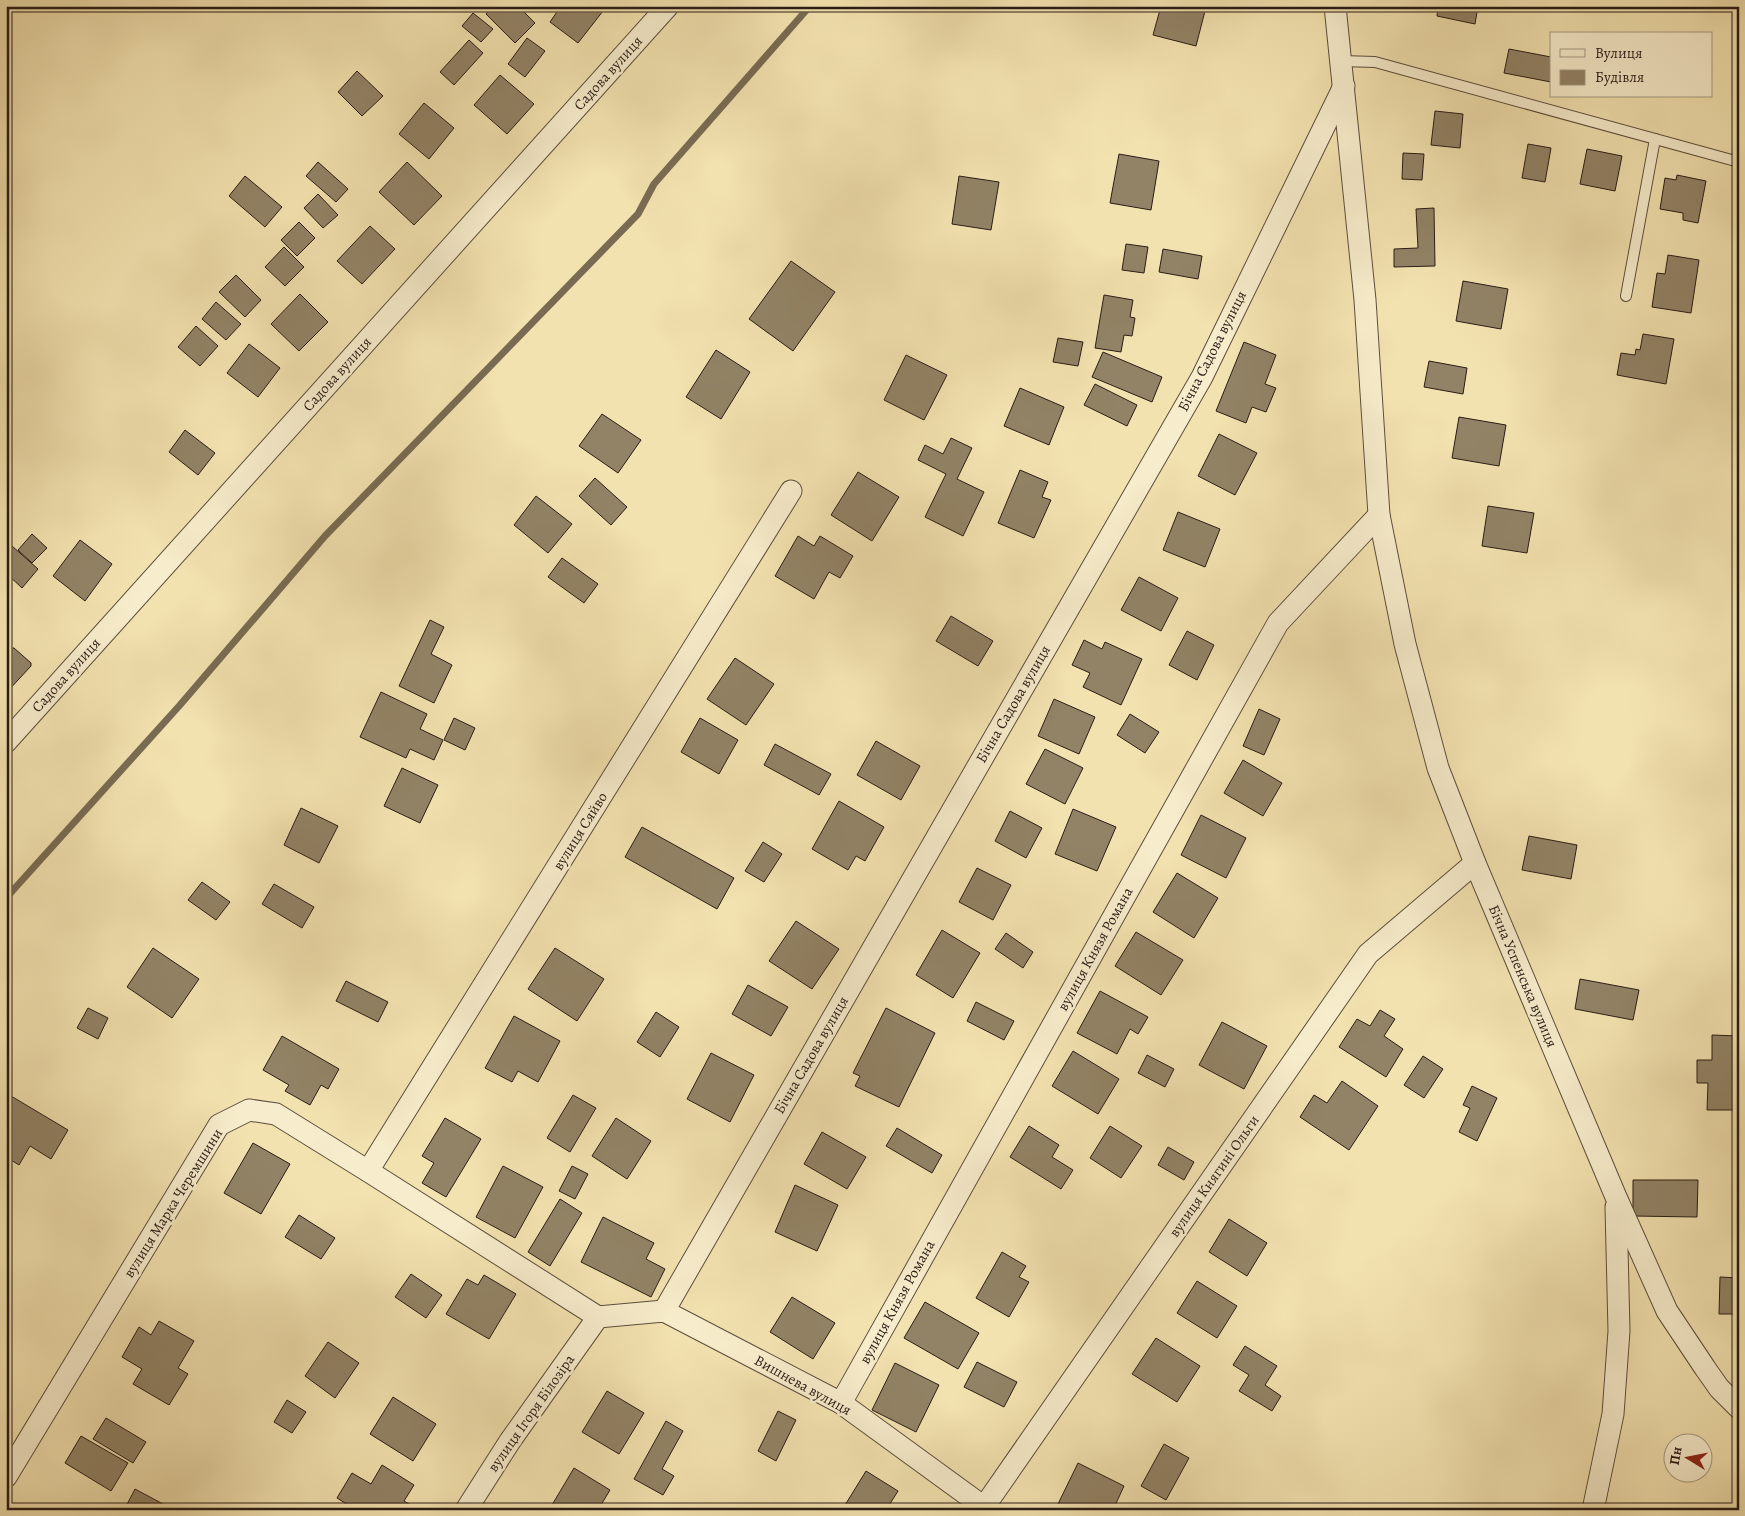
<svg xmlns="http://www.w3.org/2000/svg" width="1745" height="1516" viewBox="0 0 1745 1516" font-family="Alegreya,serif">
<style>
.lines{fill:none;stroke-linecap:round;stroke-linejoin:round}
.stream{stroke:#796b53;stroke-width:7}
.building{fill:#928366;stroke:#2a1c17}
.lane-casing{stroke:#5c4e3d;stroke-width:12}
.street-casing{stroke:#5c4e3d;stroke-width:23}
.lane{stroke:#f7eccb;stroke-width:10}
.street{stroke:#f7eccb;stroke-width:21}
.labels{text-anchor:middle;stroke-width:5;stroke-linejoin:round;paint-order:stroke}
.street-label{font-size:15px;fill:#2a1c17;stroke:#f7eccb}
</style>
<rect width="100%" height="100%" fill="#f2e2af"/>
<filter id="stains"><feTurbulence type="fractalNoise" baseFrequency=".004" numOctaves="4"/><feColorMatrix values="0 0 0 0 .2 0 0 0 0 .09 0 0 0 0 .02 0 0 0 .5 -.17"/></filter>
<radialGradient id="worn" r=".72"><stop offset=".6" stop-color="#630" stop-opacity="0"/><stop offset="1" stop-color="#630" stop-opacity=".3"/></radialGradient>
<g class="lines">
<path class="stream" d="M 6,898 L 180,705 L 325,536 L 638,214 L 654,184 L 810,6"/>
</g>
<g class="building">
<path d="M 493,6 L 518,6 L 535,23 L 515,43 L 486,14 Z"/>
<path d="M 561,6 L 597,6 L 603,11 L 578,43 L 550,22 Z"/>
<path d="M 1161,6 L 1206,7 L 1196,46 L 1153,35 Z"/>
<path d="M 1438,6 L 1478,6 L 1475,24 L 1437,16 Z"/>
<path d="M 473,13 L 493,29 L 481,42 L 462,26 Z"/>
<path d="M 527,38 L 545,51 L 525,77 L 508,64 Z"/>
<path d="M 469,40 L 483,53 L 454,85 L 440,72 Z"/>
<path d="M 1509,49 L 1551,57 L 1551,82 L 1504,73 Z"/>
<path d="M 357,71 L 383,96 L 362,116 L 338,92 Z"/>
<path d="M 500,75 L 534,104 L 507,134 L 474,105 Z"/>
<path d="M 424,103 L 454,128 L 429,159 L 399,134 Z"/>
<path d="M 1435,111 L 1463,114 L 1460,148 L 1431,145 Z"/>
<path d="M 1528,144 L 1551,148 L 1545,182 L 1522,178 Z"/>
<path d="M 1587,149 L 1622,156 L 1615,191 L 1580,184 Z"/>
<path d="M 1403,153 L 1424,154 L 1422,180 L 1402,179 Z"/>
<path d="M 1119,154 L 1159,161 L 1151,210 L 1110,203 Z"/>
<path d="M 318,162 L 348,189 L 336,202 L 306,176 Z"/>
<path d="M 407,162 L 442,196 L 414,225 L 379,192 Z"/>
<path d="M 1677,175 L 1706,181 L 1698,223 L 1683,220 L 1683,213 L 1660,209 L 1665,178 L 1676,180 Z"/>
<path d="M 245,176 L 282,207 L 265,227 L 229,196 Z"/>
<path d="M 959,176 L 999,182 L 991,230 L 952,224 Z"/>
<path d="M 318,194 L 338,215 L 323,228 L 304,208 Z"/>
<path d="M 1434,208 L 1435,266 L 1394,267 L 1394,249 L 1418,248 L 1416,209 Z"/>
<path d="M 299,222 L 315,238 L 297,256 L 281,240 Z"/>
<path d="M 370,226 L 395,249 L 362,284 L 337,261 Z"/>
<path d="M 1126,244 L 1148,247 L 1144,273 L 1122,270 Z"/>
<path d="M 284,247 L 304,267 L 285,286 L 265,267 Z"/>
<path d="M 1163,249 L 1202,256 L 1198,279 L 1159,272 Z"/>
<path d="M 1668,255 L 1699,260 L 1691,313 L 1652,307 L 1657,273 L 1665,274 Z"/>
<path d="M 791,261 L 835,292 L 793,351 L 749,319 Z"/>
<path d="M 236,275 L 261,300 L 245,317 L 219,292 Z"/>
<path d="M 1463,281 L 1508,289 L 1501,329 L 1456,321 Z"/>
<path d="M 300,294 L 328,322 L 299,351 L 271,324 Z"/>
<path d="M 1104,295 L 1133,300 L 1130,317 L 1135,318 L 1132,336 L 1124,335 L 1121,352 L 1095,348 Z"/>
<path d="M 216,302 L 241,324 L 226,340 L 202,319 Z"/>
<path d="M 196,326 L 218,346 L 200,366 L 178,347 Z"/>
<path d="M 1643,334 L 1674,339 L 1666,384 L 1617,375 L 1621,353 L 1635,355 L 1636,349 L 1640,350 Z"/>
<path d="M 1058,338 L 1083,342 L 1078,366 L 1053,362 Z"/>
<path d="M 1244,342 L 1276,355 L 1265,384 L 1276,388 L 1266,412 L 1252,407 L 1246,423 L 1216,411 Z"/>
<path d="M 249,344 L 280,368 L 258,397 L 227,373 Z"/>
<path d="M 716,350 L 750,372 L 721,419 L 686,397 Z"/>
<path d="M 1103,352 L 1162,377 L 1152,402 L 1092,377 Z"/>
<path d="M 906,355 L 947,375 L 924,420 L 884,400 Z"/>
<path d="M 1429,361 L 1467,368 L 1463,394 L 1424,387 Z"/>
<path d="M 1095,384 L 1137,405 L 1127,426 L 1084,405 Z"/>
<path d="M 1020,388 L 1064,407 L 1049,445 L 1004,426 Z"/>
<path d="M 602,414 L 641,440 L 618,473 L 579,446 Z"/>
<path d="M 1459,417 L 1506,425 L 1499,466 L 1452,458 Z"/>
<path d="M 185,430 L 215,453 L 198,475 L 169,452 Z"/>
<path d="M 1219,434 L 1257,453 L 1235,495 L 1198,476 Z"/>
<path d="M 951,438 L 972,448 L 957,479 L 984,492 L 963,536 L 925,517 L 946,474 L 918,460 L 925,445 L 943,454 Z"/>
<path d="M 1020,470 L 1048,482 L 1042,497 L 1051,500 L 1034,538 L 998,523 Z"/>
<path d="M 858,472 L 899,497 L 872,541 L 831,515 Z"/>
<path d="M 595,478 L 627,507 L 611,525 L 579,496 Z"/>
<path d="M 536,496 L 572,524 L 548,553 L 514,525 Z"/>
<path d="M 1488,506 L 1534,513 L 1527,553 L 1482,546 Z"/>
<path d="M 1178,512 L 1220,529 L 1205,567 L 1163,550 Z"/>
<path d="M 32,534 L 47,548 L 32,563 L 18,550 Z"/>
<path d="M 798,536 L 814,546 L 820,536 L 853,556 L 840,578 L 829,572 L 814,599 L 775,576 Z"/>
<path d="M 80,540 L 112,564 L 85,601 L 53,576 Z"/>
<path d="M 12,546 L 38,569 L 22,588 L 6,573 L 6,553 Z"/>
<path d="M 562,558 L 598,584 L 584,603 L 548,577 Z"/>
<path d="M 1139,577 L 1178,598 L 1161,631 L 1121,610 Z"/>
<path d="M 951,616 L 993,641 L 978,666 L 936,641 Z"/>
<path d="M 430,620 L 444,627 L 431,654 L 452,665 L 434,703 L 399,686 Z"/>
<path d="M 1187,631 L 1214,645 L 1197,680 L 1169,665 Z"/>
<path d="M 1084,640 L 1102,649 L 1105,642 L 1142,659 L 1121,705 L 1083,687 L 1090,673 L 1072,665 Z"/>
<path d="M 12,648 L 14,648 L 31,663 L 31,666 L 6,693 L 6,655 Z"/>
<path d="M 735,658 L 774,684 L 746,725 L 707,699 Z"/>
<path d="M 381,692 L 427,714 L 420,729 L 443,740 L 434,760 L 410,749 L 406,758 L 360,737 Z"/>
<path d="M 1054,699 L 1095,717 L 1079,754 L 1038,736 Z"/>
<path d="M 1259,709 L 1280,719 L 1264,755 L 1243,746 Z"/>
<path d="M 1130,714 L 1159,732 L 1145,753 L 1117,735 Z"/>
<path d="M 454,718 L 475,728 L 465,750 L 444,740 Z"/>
<path d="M 700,718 L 738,740 L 719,774 L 681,752 Z"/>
<path d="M 876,741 L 920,766 L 901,800 L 857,775 Z"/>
<path d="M 775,744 L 831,774 L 819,795 L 764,765 Z"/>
<path d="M 1045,749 L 1083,768 L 1065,804 L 1026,784 Z"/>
<path d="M 1243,760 L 1282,783 L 1263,816 L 1224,793 Z"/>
<path d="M 402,768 L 438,785 L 420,823 L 384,806 Z"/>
<path d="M 839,801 L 884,827 L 865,861 L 856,856 L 848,870 L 812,849 Z"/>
<path d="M 301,808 L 338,826 L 319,863 L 284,845 Z"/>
<path d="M 1073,809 L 1116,827 L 1097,871 L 1055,854 Z"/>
<path d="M 1010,811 L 1042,828 L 1026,858 L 995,841 Z"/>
<path d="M 1201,815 L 1246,838 L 1226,878 L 1181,855 Z"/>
<path d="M 642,827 L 734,878 L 717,909 L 625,857 Z"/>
<path d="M 1529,836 L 1577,845 L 1571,879 L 1522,870 Z"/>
<path d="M 763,842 L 782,854 L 764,882 L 745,871 Z"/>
<path d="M 977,868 L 1011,885 L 993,920 L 959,902 Z"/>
<path d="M 1177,873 L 1218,898 L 1194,938 L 1153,912 Z"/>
<path d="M 202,882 L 230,902 L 216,920 L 188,900 Z"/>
<path d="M 274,884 L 314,907 L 302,928 L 262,904 Z"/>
<path d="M 796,921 L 839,949 L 812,989 L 769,961 Z"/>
<path d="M 942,930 L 980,953 L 953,998 L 916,975 Z"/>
<path d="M 1136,932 L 1183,960 L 1161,995 L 1115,966 Z"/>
<path d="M 1006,933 L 1033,952 L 1023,968 L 995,949 Z"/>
<path d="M 153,948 L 199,979 L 172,1018 L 127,987 Z"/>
<path d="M 555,948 L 604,979 L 577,1021 L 528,989 Z"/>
<path d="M 1580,979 L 1639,990 L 1633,1020 L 1575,1009 Z"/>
<path d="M 346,981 L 388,1002 L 378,1022 L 336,1001 Z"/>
<path d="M 748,985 L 788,1007 L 771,1036 L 732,1014 Z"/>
<path d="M 1100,991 L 1148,1017 L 1138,1034 L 1130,1029 L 1117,1054 L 1077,1033 Z"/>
<path d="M 976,1002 L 1014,1021 L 1004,1040 L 967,1021 Z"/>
<path d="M 88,1008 L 108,1018 L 98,1039 L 77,1028 Z"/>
<path d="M 886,1008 L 935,1033 L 899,1107 L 855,1086 L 860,1076 L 853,1073 Z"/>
<path d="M 1380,1010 L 1395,1019 L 1384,1036 L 1403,1049 L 1386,1077 L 1339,1047 L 1357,1019 L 1370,1026 Z"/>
<path d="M 656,1012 L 679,1027 L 660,1057 L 637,1042 Z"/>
<path d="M 514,1016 L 560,1041 L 538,1082 L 518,1071 L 512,1082 L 485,1068 Z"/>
<path d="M 1222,1022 L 1267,1046 L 1244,1089 L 1199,1065 Z"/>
<path d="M 1712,1035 L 1739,1036 L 1739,1110 L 1707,1110 L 1708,1083 L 1697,1083 L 1697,1060 L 1712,1060 Z"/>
<path d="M 282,1036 L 339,1069 L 328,1089 L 321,1085 L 310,1105 L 285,1091 L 289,1085 L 263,1070 Z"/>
<path d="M 1073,1051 L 1119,1079 L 1098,1114 L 1052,1086 Z"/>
<path d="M 711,1053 L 754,1075 L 730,1122 L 687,1099 Z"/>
<path d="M 1147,1055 L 1174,1069 L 1165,1087 L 1138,1073 Z"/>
<path d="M 1423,1056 L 1443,1069 L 1424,1098 L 1404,1085 Z"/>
<path d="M 1342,1081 L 1378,1106 L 1349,1150 L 1300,1117 L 1314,1095 L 1327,1103 Z"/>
<path d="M 1472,1086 L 1497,1098 L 1477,1141 L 1459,1132 L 1470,1108 L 1463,1105 Z"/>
<path d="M 6,1093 L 68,1130 L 51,1159 L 30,1146 L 19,1165 L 6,1157 Z"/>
<path d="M 573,1095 L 596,1108 L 570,1152 L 547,1138 Z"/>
<path d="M 445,1118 L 481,1139 L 446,1197 L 422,1183 L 434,1163 L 422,1156 Z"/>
<path d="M 616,1118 L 651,1141 L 627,1179 L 592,1156 Z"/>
<path d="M 1029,1126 L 1059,1145 L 1052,1157 L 1073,1170 L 1061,1189 L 1010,1157 Z"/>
<path d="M 1110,1126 L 1142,1146 L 1121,1178 L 1090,1158 Z"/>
<path d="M 897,1128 L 942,1155 L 932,1173 L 886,1146 Z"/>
<path d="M 822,1132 L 866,1157 L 847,1189 L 804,1164 Z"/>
<path d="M 253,1143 L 290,1164 L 261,1214 L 224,1193 Z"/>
<path d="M 1168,1147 L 1194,1162 L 1184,1180 L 1158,1165 Z"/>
<path d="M 503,1166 L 543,1187 L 515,1238 L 476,1217 Z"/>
<path d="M 572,1166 L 588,1174 L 575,1199 L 559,1191 Z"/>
<path d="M 1633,1180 L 1698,1180 L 1697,1217 L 1633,1216 Z"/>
<path d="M 795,1185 L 838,1205 L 817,1251 L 775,1232 Z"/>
<path d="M 560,1199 L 582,1213 L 550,1266 L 528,1252 Z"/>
<path d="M 299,1215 L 335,1238 L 321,1259 L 285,1237 Z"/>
<path d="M 603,1217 L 654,1243 L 646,1259 L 665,1269 L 651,1297 L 581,1262 Z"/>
<path d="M 1229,1219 L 1267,1243 L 1247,1276 L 1209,1252 Z"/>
<path d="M 1002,1252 L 1026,1266 L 1019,1277 L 1029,1282 L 1009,1317 L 976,1298 Z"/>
<path d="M 411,1274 L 442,1295 L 426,1318 L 395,1297 Z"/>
<path d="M 484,1275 L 516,1294 L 489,1339 L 446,1314 L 467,1279 L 478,1285 Z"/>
<path d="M 1720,1277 L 1739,1278 L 1739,1314 L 1719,1314 Z"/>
<path d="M 1197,1281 L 1237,1306 L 1217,1338 L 1177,1313 Z"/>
<path d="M 792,1297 L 835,1323 L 813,1359 L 770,1332 Z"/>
<path d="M 925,1302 L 979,1333 L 958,1369 L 904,1338 Z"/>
<path d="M 159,1321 L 194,1341 L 178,1368 L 188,1374 L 169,1405 L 133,1384 L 142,1369 L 122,1357 L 139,1327 L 151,1335 Z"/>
<path d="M 1156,1338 L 1200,1366 L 1177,1402 L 1132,1374 Z"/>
<path d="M 328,1342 L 359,1363 L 335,1398 L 305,1376 Z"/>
<path d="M 1245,1346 L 1277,1366 L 1265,1385 L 1281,1396 L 1272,1411 L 1239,1391 L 1249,1375 L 1233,1365 Z"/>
<path d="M 977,1362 L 1017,1382 L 1004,1407 L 964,1387 Z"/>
<path d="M 895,1363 L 939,1385 L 916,1432 L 872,1410 Z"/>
<path d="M 607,1391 L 644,1413 L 619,1454 L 582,1432 Z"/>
<path d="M 393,1397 L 436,1424 L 413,1461 L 370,1434 Z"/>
<path d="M 287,1400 L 306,1412 L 292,1433 L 274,1422 Z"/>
<path d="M 778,1411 L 796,1420 L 776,1461 L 758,1451 Z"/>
<path d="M 106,1418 L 146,1442 L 133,1463 L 93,1439 Z"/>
<path d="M 666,1421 L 683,1431 L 662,1469 L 674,1476 L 663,1495 L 634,1479 Z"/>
<path d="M 81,1436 L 128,1463 L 111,1491 L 65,1463 Z"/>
<path d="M 1164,1444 L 1189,1458 L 1166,1500 L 1141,1486 Z"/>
<path d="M 1078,1463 L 1124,1486 L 1113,1510 L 1070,1510 L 1058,1504 Z"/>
<path d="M 382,1465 L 414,1485 L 404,1501 L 414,1507 L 412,1510 L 356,1510 L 337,1498 L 352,1473 L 371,1484 Z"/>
<path d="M 574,1468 L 610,1490 L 598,1510 L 549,1510 Z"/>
<path d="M 866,1471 L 898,1491 L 886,1510 L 842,1510 Z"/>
<path d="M 135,1489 L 163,1504 L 159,1510 L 124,1510 Z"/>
</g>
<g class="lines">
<g class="lane-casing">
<g id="lane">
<path d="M 1341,61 L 1375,62 L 1739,162"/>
<path d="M 1626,296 L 1655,139"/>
</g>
</g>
<g class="street-casing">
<g id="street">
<path d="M 1335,6 L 1365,300 L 1379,515 L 1405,644 L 1438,768 L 1475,863 L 1616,1197 L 1667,1311 L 1705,1368 L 1719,1388 L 1739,1408"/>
<path d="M 6,742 L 668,6"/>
<path d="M 368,1171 L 791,491"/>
<path d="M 664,1311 L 1202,377 L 1344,86"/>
<path d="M 598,1317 L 664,1311 L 841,1403 L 988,1510"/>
<path d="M 841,1403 L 1278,623 L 1379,515"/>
<path d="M 6,1477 L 219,1125 L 249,1110 L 276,1114 L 368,1171 L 598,1317"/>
<path d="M 466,1510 L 510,1441 L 598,1317"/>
<path d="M 979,1510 L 984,1507 L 1368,954 L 1475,863"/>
<path d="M 1593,1510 L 1613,1414 L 1619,1331 L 1616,1207"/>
</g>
</g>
<use href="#lane" class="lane"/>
<use href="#street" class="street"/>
</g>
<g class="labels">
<g class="street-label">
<text transform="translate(608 73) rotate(-48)" y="5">Садова вулиця</text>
<text transform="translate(1212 351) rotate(-63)" y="5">Бічна Садова вулиця</text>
<text transform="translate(337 374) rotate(-48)" y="5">Садова вулиця</text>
<text transform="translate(66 675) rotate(-48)" y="5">Садова вулиця</text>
<text transform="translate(1013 704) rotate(-60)" y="5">Бічна Садова вулиця</text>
<text transform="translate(580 831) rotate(-58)" y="5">вулиця Сяйво</text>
<text transform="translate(1095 949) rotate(-61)" y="5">вулиця Князя Романа</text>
<text transform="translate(1523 976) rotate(67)" y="5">Бічна Успенська вулиця</text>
<text transform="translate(811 1055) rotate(-60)" y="5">Бічна Садова вулиця</text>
<text transform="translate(1214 1176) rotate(-55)" y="5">вулиця Княгині Ольги</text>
<text transform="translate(173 1203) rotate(-58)" y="5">вулиця Марка Черемшини</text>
<text transform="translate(897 1302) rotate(-61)" y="5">вулиця Князя Романа</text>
<text transform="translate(803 1385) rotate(29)" y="5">Вишнева вулиця</text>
<text transform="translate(531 1413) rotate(-55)" y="5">вулиця Ігоря Білозіра</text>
</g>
</g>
<rect width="1745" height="1516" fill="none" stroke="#f2e2af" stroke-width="25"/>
<rect x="8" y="8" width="1730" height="1501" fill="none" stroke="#2a1c17" stroke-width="2.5"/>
<rect x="12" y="12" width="1720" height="1491" fill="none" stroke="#2a1c17"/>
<rect x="1550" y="32" width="162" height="65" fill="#f7eccb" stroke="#a59983"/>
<rect x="1560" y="49" width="25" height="8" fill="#f7eccb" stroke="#a59983"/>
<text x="1595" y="58" font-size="15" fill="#2a1c17">Вулиця</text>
<rect x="1560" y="70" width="25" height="15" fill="#928366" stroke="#a59983"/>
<text x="1595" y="82" font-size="15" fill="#2a1c17">Будівля</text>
<g transform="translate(1688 1458) rotate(280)"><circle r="24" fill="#f7eccb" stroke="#a59983"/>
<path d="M0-4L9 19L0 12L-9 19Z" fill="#8f2418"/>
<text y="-8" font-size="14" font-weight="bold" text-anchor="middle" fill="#2a1c17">Пн</text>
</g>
<rect width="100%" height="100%" filter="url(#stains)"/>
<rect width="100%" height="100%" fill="url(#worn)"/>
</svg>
